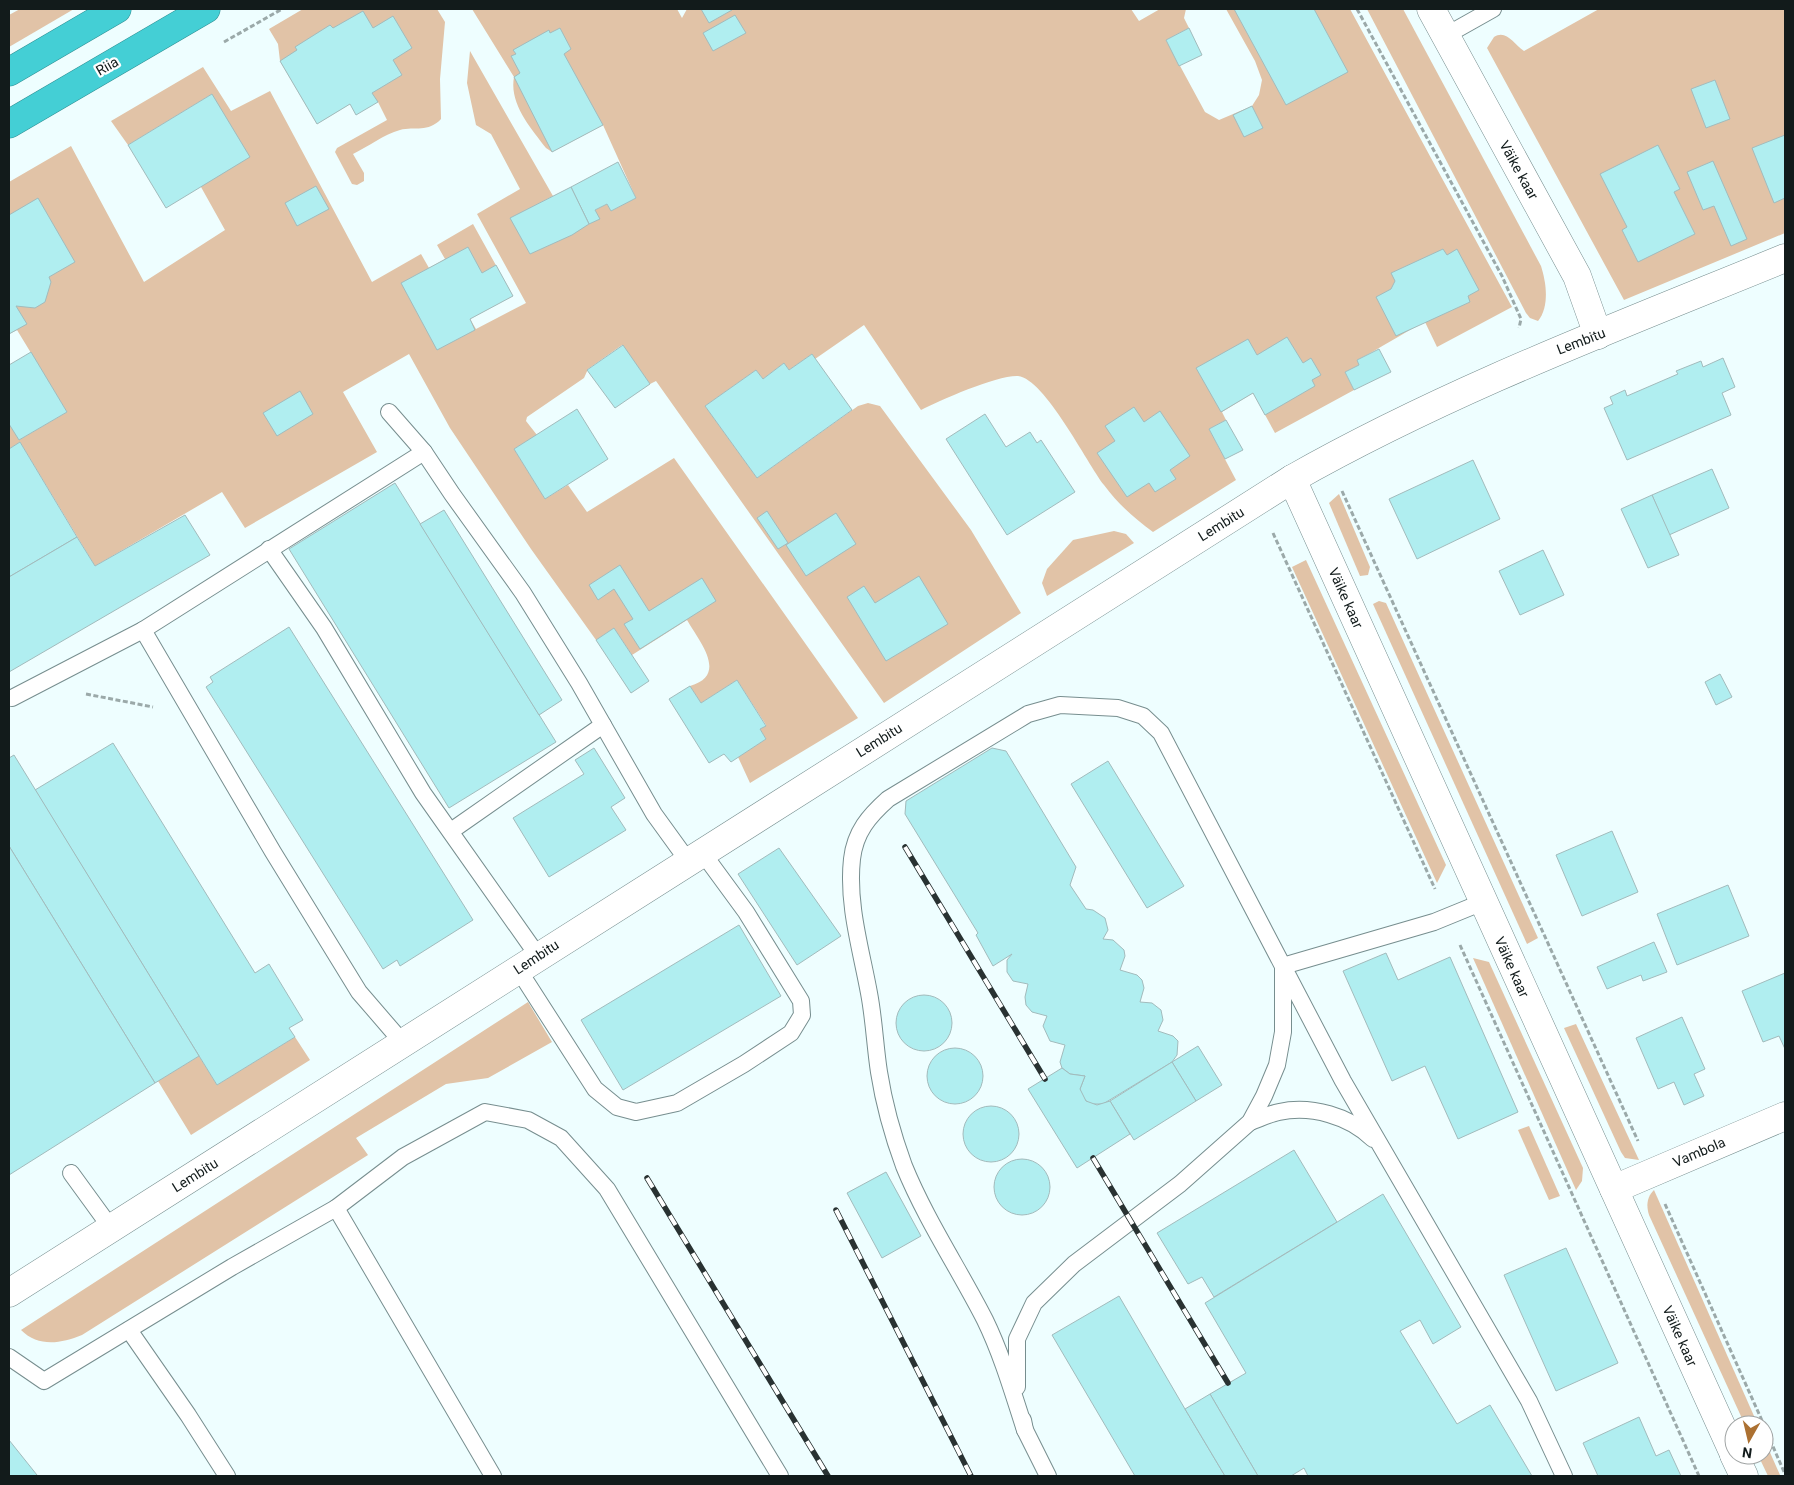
<svg xmlns="http://www.w3.org/2000/svg" width="1794" height="1485" viewBox="0 0 1794 1485" font-family="Roboto,sans-serif">
<style>
.green{fill:#e1c3a7}
.building{fill:#b0eef0;stroke:#a2bbbc}
.lines{fill:none;stroke-linecap:round;stroke-linejoin:round}
.lane-casing{stroke:#778e8f;stroke-width:18}
.street-casing{stroke:#778e8f;stroke-width:29}
.highway-casing{stroke:#329094;stroke-width:29}
.path{stroke:#9ba9a9;stroke-width:3;stroke-dasharray:5 2.5;stroke-linecap:butt}
.lane{stroke:#fff;stroke-width:16}
.street{stroke:#fff;stroke-width:28}
.highway{stroke:#44cfd5;stroke-width:28}
.rail-casing{stroke:#293232;stroke-width:5.5}
.rail{stroke:#fff;stroke-width:4;stroke-dasharray:11;stroke-linecap:butt}
.labels{text-anchor:middle;stroke-width:4.5;stroke-linejoin:round;paint-order:stroke}
.street-label{font-size:14px;fill:#121b1b;stroke:#fff}
</style>
<rect width="100%" height="100%" fill="#eefeff"/>
<g class="green">
<path d="M 20,9 L 74,9 L 9,47 L 9,15 Z"/>
<path d="M 303,9 L 437,9 L 445,22 L 440,79 L 441,119 C 428,133 415,126 400,130 C 384,134 368,147 353,154 L 364,173 L 364,181 L 357,185 L 352,184 L 335,152 L 337,148 L 387,120 L 378,102 L 350,104 L 317,124 L 280,61 L 278,44 L 269,29 Z"/>
<path d="M 472,9 L 677,9 L 682,18 L 687,9 L 1131,9 L 1139,21 L 1160,9 L 1186,9 L 1184,18 L 1189,28 L 1166,40 L 1205,112 L 1219,120 L 1252,106 L 1259,95 L 1262,80 L 1255,61 L 1226,9 L 1350,9 L 1512,307 L 1437,347 L 1425,322 C 1401,334 1381,348 1357,360 L 1359,365 L 1345,372 L 1354,390 L 1275,433 L 1253,393 L 1222,412 L 1226,420 L 1209,429 L 1236,480 L 1153,532 C 1134,518 1118,504 1104,485 C 1087,463 1045,379 1018,376 C 997,375 941,400 921,410 L 864,325 L 815,359 L 812,354 L 789,370 L 784,363 L 763,379 L 756,370 L 705,406 L 757,478 L 858,406 L 868,403 L 880,406 L 971,530 L 1021,613 L 884,703 L 656,381 L 650,384 L 622,345 L 588,369 L 584,378 L 527,417 L 526,421 L 537,435 L 514,449 L 545,499 L 568,485 L 587,512 L 674,458 L 858,718 L 750,783 L 738,757 L 766,739 L 760,729 L 766,725 L 737,680 L 701,703 L 690,686 C 729,675 699,641 687,620 L 632,655 L 614,628 L 596,640 L 531,549 L 450,428 L 409,354 L 343,392 L 377,452 L 245,528 L 222,492 L 95,566 L 20,442 L 9,449 L 9,423 L 19,440 L 67,412 L 17,330 L 9,334 L 9,182 L 71,146 L 144,282 L 225,230 L 201,187 L 212,94 L 128,145 L 111,121 L 203,67 L 231,111 L 270,91 L 372,282 L 421,254 L 429,268 L 445,259 L 437,245 L 473,224 L 513,296 L 470,319 L 476,329 L 526,303 L 477,214 L 520,189 L 491,134 L 476,125 L 467,83 L 470,51 L 553,196 L 511,218 L 530,254 L 599,219 L 595,210 L 607,204 L 611,211 L 636,198 L 603,125 L 552,152 L 546,148 C 531,128 509,104 514,77 Z"/>
<path d="M 1367,9 L 1403,9 L 1541,266 C 1546,282 1550,306 1538,321 L 1530,318 L 1526,313 Z"/>
<path d="M 1599,9 L 1785,9 L 1785,233 L 1624,300 L 1487,48 L 1494,37 C 1506,29 1514,44 1524,51 Z"/>
<path d="M 1339,494 L 1370,567 L 1368,575 L 1360,576 L 1329,503 Z"/>
<path d="M 1114,531 L 1126,534 L 1134,543 L 1047,596 L 1042,583 L 1047,569 L 1073,540 Z"/>
<path d="M 1306,560 L 1446,865 L 1437,883 L 1292,567 Z"/>
<path d="M 1379,601 L 1386,603 L 1538,938 L 1527,944 L 1373,604 Z"/>
<path d="M 1473,958 L 1489,962 L 1583,1168 L 1582,1181 L 1576,1190 Z"/>
<path d="M 528,1002 L 552,1042 L 488,1078 L 446,1084 L 356,1138 L 368,1155 L 82,1335 C 60,1344 38,1347 21,1330 Z"/>
<path d="M 1576,1024 L 1639,1160 L 1625,1158 L 1621,1152 L 1564,1028 Z"/>
<path d="M 295,1037 L 310,1060 L 191,1135 L 158,1081 L 199,1056 L 217,1085 Z"/>
<path d="M 1529,1126 L 1560,1196 L 1549,1200 L 1518,1130 Z"/>
<path d="M 1654,1190 L 1758,1425 L 1745,1425 L 1649,1215 C 1646,1205 1647,1197 1654,1190 Z"/>
<path d="M 1764,1439 L 1780,1475 L 1780,1476 L 1768,1476 L 1758,1455 L 1764,1455 Z"/>
</g>
<g class="building">
<path d="M 701,9 L 731,9 L 732,10 L 709,23 Z"/>
<path d="M 1234,9 L 1314,9 L 1348,72 L 1286,105 Z"/>
<path d="M 363,11 L 373,28 L 393,16 L 412,48 L 393,60 L 402,75 L 372,93 L 378,102 L 356,115 L 350,104 L 317,124 L 280,61 L 297,50 L 295,47 L 330,25 L 333,28 Z"/>
<path d="M 735,15 L 746,33 L 713,51 L 703,33 Z"/>
<path d="M 560,28 L 571,49 L 564,54 L 603,125 L 552,152 L 514,77 L 520,73 L 511,56 L 516,54 L 513,50 L 549,30 L 550,33 Z"/>
<path d="M 1189,28 L 1202,55 L 1179,66 L 1166,40 Z"/>
<path d="M 1715,80 L 1730,119 L 1706,128 L 1691,89 Z"/>
<path d="M 212,94 L 250,157 L 166,208 L 128,145 Z"/>
<path d="M 1252,106 L 1263,128 L 1244,137 L 1233,115 Z"/>
<path d="M 1785,135 L 1785,198 L 1774,203 L 1752,148 Z"/>
<path d="M 1658,145 L 1680,189 L 1674,192 L 1695,234 L 1638,262 L 1622,230 L 1627,227 L 1600,174 Z"/>
<path d="M 1713,161 L 1747,239 L 1731,246 L 1714,206 L 1703,210 L 1687,172 Z"/>
<path d="M 618,162 L 636,198 L 611,211 L 607,204 L 595,210 L 600,219 L 589,224 L 571,187 Z"/>
<path d="M 316,186 L 329,209 L 297,226 L 285,203 Z"/>
<path d="M 571,187 L 589,224 L 572,235 L 530,254 L 510,218 Z"/>
<path d="M 38,198 L 75,262 L 49,277 L 51,282 L 45,302 L 35,308 L 16,306 L 27,324 L 9,334 L 9,215 Z"/>
<path d="M 468,247 L 482,273 L 496,265 L 513,296 L 470,319 L 475,330 L 437,350 L 401,283 Z"/>
<path d="M 1443,249 L 1447,255 L 1457,249 L 1479,290 L 1468,296 L 1470,302 L 1396,336 L 1376,297 L 1391,289 L 1395,281 L 1391,273 Z"/>
<path d="M 1287,337 L 1303,363 L 1311,358 L 1321,375 L 1312,380 L 1315,386 L 1265,415 L 1253,393 L 1221,412 L 1196,368 L 1248,339 L 1257,355 Z"/>
<path d="M 623,345 L 650,384 L 615,408 L 587,370 Z"/>
<path d="M 1379,349 L 1391,372 L 1354,390 L 1345,372 L 1359,365 L 1357,360 Z"/>
<path d="M 31,352 L 67,412 L 19,440 L 9,424 L 9,365 Z"/>
<path d="M 812,354 L 852,410 L 757,478 L 705,406 L 756,370 L 763,379 L 784,363 L 789,370 Z"/>
<path d="M 1723,358 L 1735,387 L 1722,393 L 1731,415 L 1627,460 L 1604,408 L 1613,404 L 1610,397 L 1625,390 L 1627,396 L 1678,374 L 1676,371 L 1701,361 L 1703,367 Z"/>
<path d="M 300,391 L 313,414 L 277,436 L 263,413 Z"/>
<path d="M 1134,407 L 1144,422 L 1160,411 L 1190,456 L 1170,470 L 1176,479 L 1155,492 L 1149,483 L 1127,497 L 1097,453 L 1115,441 L 1105,426 Z"/>
<path d="M 577,409 L 608,459 L 545,499 L 514,449 Z"/>
<path d="M 985,414 L 1006,447 L 1030,432 L 1037,443 L 1041,440 L 1075,492 L 1007,535 L 946,439 Z"/>
<path d="M 1226,420 L 1243,450 L 1225,459 L 1209,429 Z"/>
<path d="M 20,442 L 77,537 L 9,577 L 9,449 Z"/>
<path d="M 1473,460 L 1500,519 L 1417,559 L 1389,499 Z"/>
<path d="M 1712,469 L 1729,508 L 1669,535 L 1652,495 Z"/>
<path d="M 395,483 L 556,742 L 449,808 L 289,549 Z"/>
<path d="M 1652,495 L 1679,555 L 1648,568 L 1621,509 Z"/>
<path d="M 444,510 L 562,700 L 539,715 L 420,524 Z"/>
<path d="M 767,511 L 788,543 L 778,549 L 757,518 Z"/>
<path d="M 836,513 L 856,544 L 806,576 L 786,545 Z"/>
<path d="M 185,515 L 210,555 L 9,672 L 9,577 L 77,537 L 95,566 Z"/>
<path d="M 1543,550 L 1564,595 L 1520,615 L 1499,571 Z"/>
<path d="M 620,565 L 649,611 L 702,578 L 716,601 L 640,649 L 624,624 L 633,619 L 614,589 L 598,600 L 589,585 Z"/>
<path d="M 919,576 L 948,624 L 886,661 L 847,597 L 864,586 L 875,603 Z"/>
<path d="M 289,627 L 473,920 L 400,966 L 397,960 L 383,969 L 206,687 L 213,682 L 210,677 Z"/>
<path d="M 614,628 L 649,681 L 631,693 L 596,640 Z"/>
<path d="M 1720,674 L 1732,697 L 1716,705 L 1705,682 Z"/>
<path d="M 737,680 L 766,726 L 760,729 L 766,739 L 731,762 L 724,754 L 709,763 L 669,699 L 690,686 L 701,703 Z"/>
<path d="M 113,743 L 255,973 L 269,964 L 303,1020 L 289,1028 L 295,1037 L 217,1085 L 35,790 Z"/>
<path d="M 594,748 L 625,798 L 611,807 L 626,830 L 549,877 L 513,818 L 584,774 L 575,760 Z"/>
<path d="M 992,748 L 1006,751 L 1076,867 L 1070,885 L 1086,909 L 1093,910 L 1105,918 L 1108,930 L 1103,939 L 1113,940 L 1124,950 L 1125,956 L 1120,970 L 1137,975 L 1142,980 L 1144,988 L 1140,1002 L 1152,1003 L 1161,1010 L 1163,1020 L 1158,1031 L 1173,1036 L 1178,1041 L 1177,1055 L 1172,1062 L 1103,1104 L 1091,1104 L 1086,1101 L 1081,1094 L 1080,1089 L 1085,1076 L 1070,1074 L 1062,1068 L 1060,1062 L 1065,1045 L 1050,1041 L 1043,1026 L 1047,1016 L 1032,1012 L 1026,1005 L 1025,997 L 1028,984 L 1013,981 L 1007,972 L 1007,960 L 1012,954 L 993,966 L 976,935 L 978,933 L 905,814 L 906,801 Z"/>
<path d="M 14,755 L 199,1056 L 155,1083 L 9,846 L 9,758 Z"/>
<path d="M 1108,761 L 1184,886 L 1147,908 L 1071,784 Z"/>
<path d="M 1612,831 L 1638,892 L 1582,916 L 1556,855 Z"/>
<path d="M 9,846 L 155,1083 L 9,1175 Z"/>
<path d="M 779,848 L 841,936 L 797,965 L 738,874 Z"/>
<path d="M 1728,885 L 1749,936 L 1677,965 L 1657,914 Z"/>
<path d="M 739,925 L 781,996 L 623,1090 L 581,1020 Z"/>
<path d="M 1654,942 L 1667,972 L 1643,981 L 1641,975 L 1607,989 L 1597,967 Z"/>
<path d="M 1386,953 L 1398,980 L 1450,957 L 1518,1112 L 1458,1139 L 1425,1066 L 1392,1081 L 1343,971 Z"/>
<path d="M 1785,973 L 1785,1049 L 1779,1036 L 1763,1042 L 1742,991 Z"/>
<circle cx="924" cy="1023" r="28"/>
<path d="M 1682,1017 L 1705,1069 L 1694,1074 L 1704,1096 L 1684,1105 L 1674,1082 L 1658,1089 L 1636,1038 Z"/>
<path d="M 1198,1046 L 1222,1085 L 1196,1101 L 1172,1062 Z"/>
<circle cx="955" cy="1076" r="28"/>
<path d="M 1172,1062 L 1196,1101 L 1134,1140 L 1110,1101 Z"/>
<path d="M 1062,1068 L 1070,1074 L 1085,1076 L 1080,1089 L 1086,1101 L 1097,1105 L 1110,1101 L 1130,1134 L 1077,1168 L 1028,1089 Z"/>
<circle cx="991" cy="1134" r="28"/>
<path d="M 1294,1150 L 1337,1222 L 1214,1297 L 1202,1277 L 1188,1284 L 1157,1233 Z"/>
<circle cx="1022" cy="1187" r="28"/>
<path d="M 886,1172 L 921,1236 L 882,1258 L 847,1193 Z"/>
<path d="M 1383,1194 L 1461,1327 L 1433,1344 L 1420,1320 L 1400,1331 L 1457,1424 L 1490,1405 L 1532,1476 L 1308,1476 L 1304,1468 L 1291,1476 L 1258,1476 L 1210,1394 L 1246,1373 L 1205,1303 Z"/>
<path d="M 1566,1248 L 1618,1363 L 1556,1391 L 1504,1275 Z"/>
<path d="M 1119,1296 L 1185,1409 L 1225,1476 L 1135,1476 L 1052,1335 Z"/>
<path d="M 1210,1394 L 1258,1476 L 1225,1476 L 1185,1409 Z"/>
<path d="M 1639,1417 L 1656,1456 L 1669,1450 L 1681,1476 L 1598,1476 L 1583,1443 Z"/>
<path d="M 9,1440 L 37,1475 L 35,1476 L 9,1476 Z"/>
</g>
<g class="lines">
<g class="lane-casing">
<g id="lane">
<path d="M 1445,36 L 1493,9"/>
<path d="M 389,412 L 424,452 L 452,494 L 523,593 L 579,683 L 654,814 L 688,861"/>
<path d="M 269,549 L 324,628 L 423,793 L 538,956"/>
<path d="M 143,630 L 273,852 L 359,992 L 403,1043"/>
<path d="M 12,698 L 143,630 L 424,452"/>
<path d="M 451,831 L 603,725"/>
<path d="M 518,969 L 595,1089 L 617,1107 L 636,1112 L 677,1103 L 744,1064 L 791,1033 L 802,1015 L 801,1001 L 746,912 L 702,852"/>
<path d="M 1250,1122 C 1259,1119 1269,1114 1279,1112 C 1311,1105 1350,1116 1373,1139"/>
<path d="M 71,1173 L 111,1228"/>
<path d="M 336,1208 L 403,1157 L 485,1112 L 528,1120 L 561,1138 L 607,1189 L 780,1476"/>
<path d="M 129,1330 L 188,1415 L 227,1476"/>
<path d="M 9,1357 L 44,1381 L 232,1267 L 336,1208 L 493,1476"/>
<path d="M 1017,1387 L 1017,1339 L 1034,1303 L 1074,1264 L 1180,1184 L 1250,1122 L 1264,1096 L 1277,1065 L 1283,1032 L 1283,966 L 1434,922 L 1483,902"/>
<path d="M 1023,1420 L 1025,1430 L 1048,1476"/>
<path d="M 1025,1430 C 1013,1393 1002,1355 985,1320 C 959,1269 926,1220 904,1166 C 893,1136 884,1104 879,1072 C 875,1046 874,1019 869,993 C 861,949 847,904 852,859 C 855,832 869,816 888,799 L 1028,714 L 1060,705 L 1118,708 L 1143,716 L 1161,733 L 1343,1081 L 1529,1401 L 1564,1476"/>
</g>
</g>
<g class="street-casing">
<g id="street">
<path d="M 1431,9 L 1577,276 L 1598,335"/>
<path d="M 1292,479 L 1734,1454"/>
<path d="M 1614,1189 L 1785,1116"/>
<path d="M 9,1293 L 1292,479 C 1449,390 1619,326 1785,258"/>
<path d="M 1734,1455 L 1744,1476"/>
</g>
</g>
<g class="highway-casing">
<g id="highway">
<path d="M 9,72 L 117,9"/>
<path d="M 9,124 L 206,9"/>
</g>
</g>
<g class="path">
<path d="M 1357,9 L 1502,276 L 1521,319 L 1519,328"/>
<path d="M 224,42 L 282,9"/>
<path d="M 1342,491 L 1638,1141"/>
<path d="M 1273,533 L 1435,889"/>
<path d="M 86,694 L 153,707"/>
<path d="M 1460,945 L 1699,1476"/>
<path d="M 1665,1204 L 1764,1425"/>
<path d="M 1764,1426 L 1785,1474"/>
</g>
<use href="#lane" class="lane"/>
<use href="#street" class="street"/>
<use href="#highway" class="highway"/>
<g class="rail-casing">
<g id="rail">
<path d="M 905,847 L 1045,1079"/>
<path d="M 1093,1158 L 1228,1383"/>
<path d="M 647,1178 L 828,1476"/>
<path d="M 836,1210 L 971,1476"/>
</g>
</g>
<use href="#rail" class="rail"/>
</g>
<g class="labels">
<g class="street-label">
<text transform="translate(107 66) rotate(-30)" y="5">Riia</text>
<text transform="translate(1519 170) rotate(61)" y="5">Väike kaar</text>
<text transform="translate(1581 341) rotate(-21)" y="5">Lembitu</text>
<text transform="translate(1221 524) rotate(-32)" y="5">Lembitu</text>
<text transform="translate(1346 598) rotate(66)" y="5">Väike kaar</text>
<text transform="translate(879 740) rotate(-32)" y="5">Lembitu</text>
<text transform="translate(536 957) rotate(-33)" y="5">Lembitu</text>
<text transform="translate(1512 967) rotate(66)" y="5">Väike kaar</text>
<text transform="translate(1699 1152) rotate(-23)" y="5">Vambola</text>
<text transform="translate(195 1175) rotate(-32)" y="5">Lembitu</text>
<text transform="translate(1680 1336) rotate(66)" y="5">Väike kaar</text>
</g>
</g>
<rect width="1794" height="1485" fill="none" stroke="#121b1b" stroke-width="20"/>
<g transform="translate(1749 1440) rotate(188)"><circle r="24" fill="#ffffff" stroke="#a0a4a4"/>
<path d="M0-4L9 19L0 12L-9 19Z" fill="#ac7132"/>
<text y="-8" font-size="14" font-weight="bold" text-anchor="middle" fill="#121b1b">N</text>
</g>
</svg>
